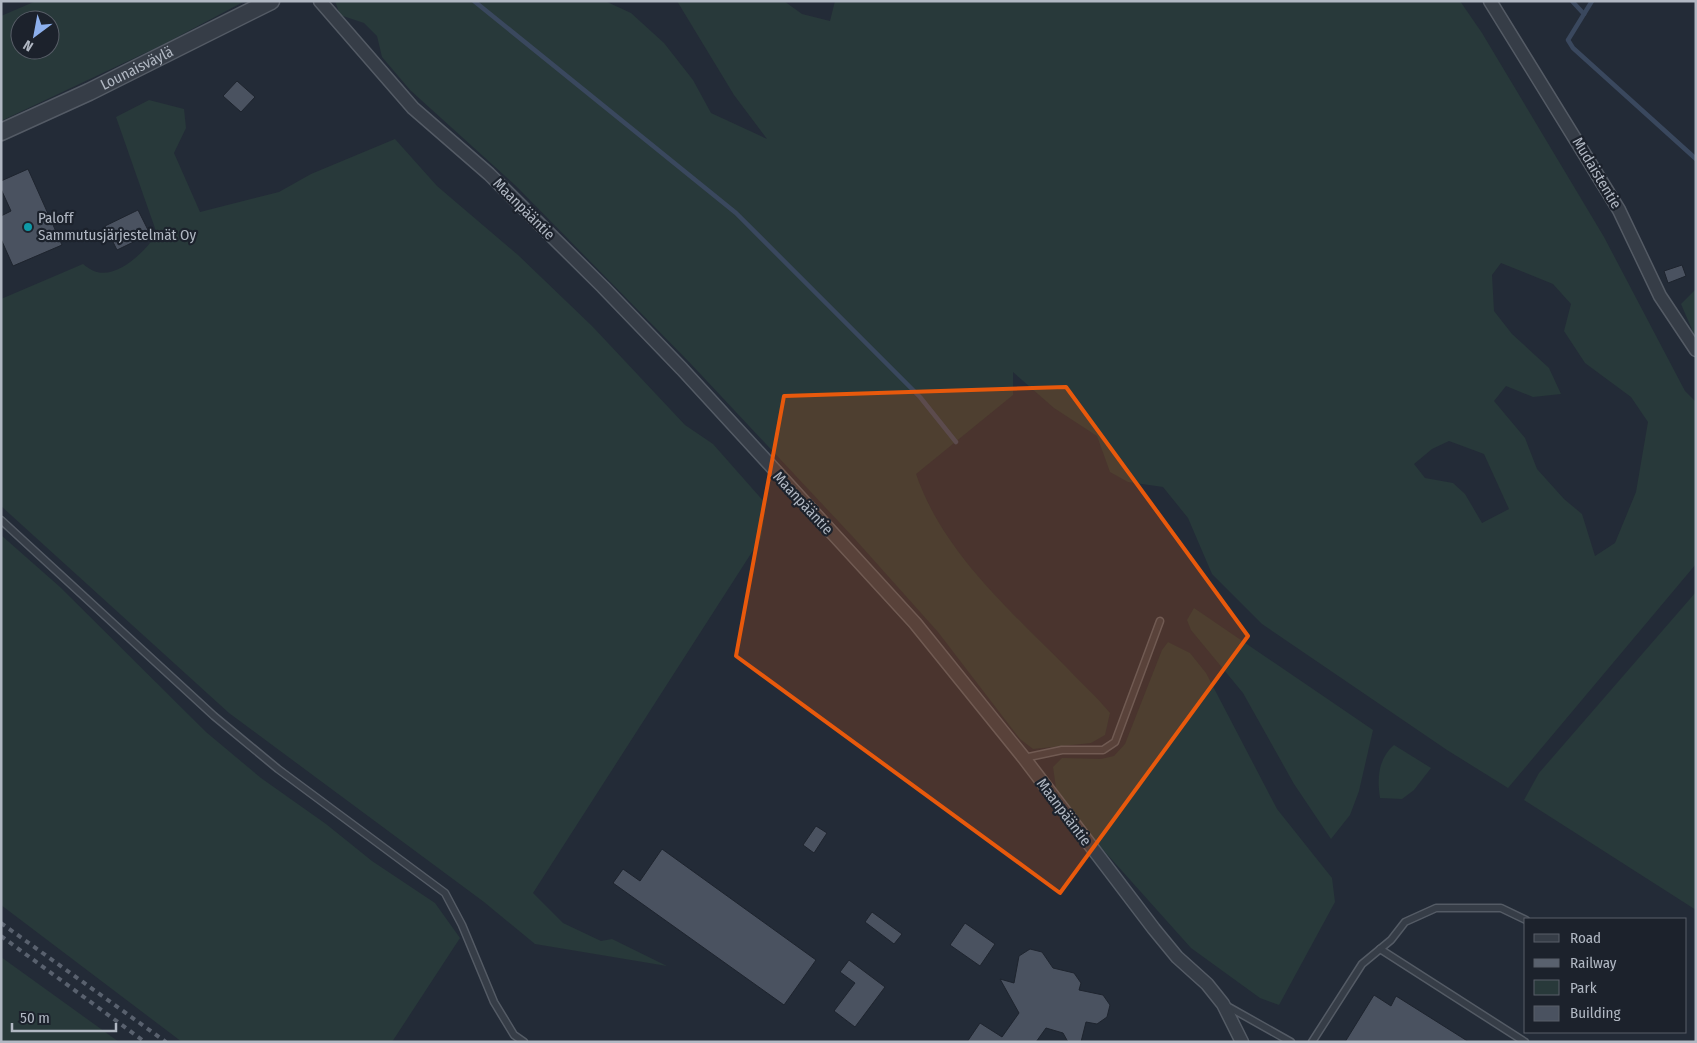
<svg xmlns="http://www.w3.org/2000/svg" width="1697" height="1043" viewBox="0 0 1697 1043" font-family="'Fira Sans Condensed',sans-serif">
<style>
.green{fill:#28393a;fill-rule:evenodd}
.lines{fill:none;stroke-linecap:round;stroke-linejoin:round}
.stream{stroke:#3a485e;stroke-width:4.5}
.building{fill:#4a5260;stroke:#1e242e}
.service-casing{stroke:#545b65;stroke-width:9}
.minor-casing{stroke:#545b65;stroke-width:15}
.tertiary-casing{stroke:#545b65;stroke-width:19}
.service{stroke:#363d47;stroke-width:6}
.minor{stroke:#363d47;stroke-width:12}
.tertiary{stroke:#363d47;stroke-width:16}
.rail{stroke:#59616e;stroke-width:4;stroke-dasharray:5 5;stroke-linecap:butt}
.marked{fill:#e8590c;fill-opacity:0.2;stroke:#e8590c;stroke-width:4;stroke-linejoin:round}
.culture-dot{fill:#0f9aa8;stroke:#1c222c;stroke-width:2}
.labels{text-anchor:middle;stroke-width:4.5;stroke-linejoin:round;paint-order:stroke}
.street-label{font-size:15px;fill:#b1b8c3;stroke:#1c222c}
.poi-label{font-size:15px;fill:#b1b8c3;stroke:#1c222c;text-anchor:start}
</style>
<rect width="100%" height="100%" fill="#232b37"/>
<g class="green">
<path d="M 36,1 L 245,1 L 164,44 L 1,121 L 1,16 ZM 20,20 L 50,20 L 50,50 L 20,50 Z"/>
<path d="M 335,1 L 605,1 L 631,13 L 664,43 L 693,80 L 711,113 L 767,139 L 734,95 L 677,1 L 784,1 L 802,14 L 830,21 L 835,1 L 1460,1 L 1482,33 L 1604,237 L 1685,391 L 1696,402 L 1696,564 L 1508,788 L 1447,750 L 1262,624 L 1212,574 L 1188,518 L 1163,487 L 1128,482 L 1110,472 L 1097,436 L 1054,408 L 1013,372 L 1013,395 L 916,474 C 943,553 1011,611 1068,669 C 1082,684 1097,697 1110,713 L 1105,735 L 1091,743 L 1033,749 L 1020,739 L 938,632 L 854,538 L 691,364 L 516,186 L 410,90 L 382,57 L 377,36 L 364,23 L 340,15 ZM 1501,263 L 1553,284 L 1571,304 L 1564,331 L 1585,363 L 1631,397 L 1648,422 L 1636,492 L 1615,543 L 1595,556 L 1582,514 L 1564,499 L 1537,469 L 1525,438 L 1494,401 L 1506,386 L 1533,397 L 1561,394 L 1549,368 L 1512,334 L 1494,311 L 1492,275 ZM 1449,441 L 1484,454 L 1509,509 L 1482,523 L 1465,494 L 1453,483 L 1425,478 L 1414,464 L 1432,449 Z"/>
<path d="M 149,100 L 184,109 L 186,128 L 174,153 L 200,212 L 279,192 L 311,174 L 395,139 L 437,186 L 518,255 L 592,326 L 685,425 L 713,444 L 766,504 L 761,538 L 533,893 L 563,923 L 601,941 L 612,939 L 667,966 L 535,944 L 484,902 L 229,713 L 1,506 L 1,299 L 83,264 C 87,267 92,271 97,272 C 119,278 146,250 157,234 L 116,117 Z"/>
<path d="M 1696,289 L 1696,339 L 1681,304 Z"/>
<path d="M 1,535 L 60,587 L 206,732 L 261,778 L 326,824 L 372,861 L 435,903 L 460,938 L 392,1042 L 182,1042 L 1,905 Z"/>
<path d="M 1696,592 L 1696,910 L 1524,800 L 1539,773 Z"/>
<path d="M 1194,608 L 1373,730 L 1359,791 L 1350,815 L 1331,839 L 1294,784 L 1243,693 L 1191,630 L 1187,620 Z"/>
<path d="M 1168,642 L 1190,653 L 1206,673 L 1277,809 L 1332,878 L 1335,902 L 1279,1005 L 1260,998 L 1191,948 L 1080,824 L 1056,788 L 1053,767 L 1062,758 L 1101,759 L 1114,756 L 1125,744 L 1162,650 Z"/>
<path d="M 1394,745 L 1431,768 L 1414,790 L 1402,799 L 1380,798 C 1377,778 1378,759 1394,745 Z"/>
<path d="M 1,957 L 119,1042 L 1,1042 Z"/>
</g>
<g class="lines">
<g class="stream">
<path d="M 474,1 L 736,213 L 920,397 L 956,442"/>
<path d="M 1572,1 L 1584,14"/>
<path d="M 1592,1 L 1568,40 L 1573,48 L 1696,159"/>
</g>
</g>
<g class="building">
<path d="M 237,81 L 255,97 L 241,112 L 223,96 Z"/>
<path d="M 28,169 L 62,245 L 13,266 L 1,239 L 1,216 L 11,211 L 1,189 L 1,181 Z"/>
<path d="M 138,210 L 150,234 L 117,250 L 105,226 Z"/>
<path d="M 1682,265 L 1686,276 L 1668,283 L 1664,271 Z"/>
<path d="M 816,826 L 827,833 L 814,853 L 803,845 Z"/>
<path d="M 662,849 L 816,960 L 784,1005 L 613,883 L 623,869 L 640,881 Z"/>
<path d="M 872,912 L 902,934 L 894,944 L 865,922 Z"/>
<path d="M 965,923 L 995,944 L 980,966 L 950,945 Z"/>
<path d="M 1030,949 L 1042,952 L 1053,968 L 1074,973 L 1081,983 L 1079,990 L 1103,995 L 1110,1005 L 1107,1017 L 1097,1024 L 1086,1022 L 1081,1042 L 1068,1042 L 1063,1033 L 1046,1028 L 1036,1042 L 967,1042 L 980,1023 L 1002,1037 L 1019,1013 L 1000,979 L 1014,983 L 1019,956 Z"/>
<path d="M 849,960 L 885,987 L 855,1027 L 834,1011 L 855,983 L 840,972 Z"/>
<path d="M 1374,995 L 1391,1006 L 1396,996 L 1469,1042 L 1345,1042 Z"/>
</g>
<g class="lines">
<g class="service-casing">
<g id="service">
<path d="M 1,520 L 214,716 L 278,769 L 445,893 L 462,925 L 494,1002 L 514,1035 L 524,1042"/>
<path d="M 1024,758 L 1062,750 L 1103,750 L 1115,742 L 1160,621"/>
<path d="M 1380,949 L 1525,1042"/>
<path d="M 1227,1006 L 1291,1042"/>
<path d="M 1312,1042 L 1362,964 L 1391,940 L 1405,922 L 1436,908 L 1501,908 L 1526,920"/>
</g>
</g>
<g class="minor-casing">
<g id="minor">
<path d="M 320,1 L 413,108 L 489,174 L 603,287 L 682,369 L 915,623 L 1024,758 L 1154,929 L 1177,957 L 1207,984 L 1223,1004 L 1242,1042"/>
<path d="M 1490,1 L 1619,210 L 1660,296 L 1696,350"/>
</g>
</g>
<g class="tertiary-casing">
<g id="tertiary">
<path id="s1" d="M 1,132 L 89,92 L 271,1"/>
</g>
</g>
<use href="#service" class="service"/>
<use href="#minor" class="minor"/>
<use href="#tertiary" class="tertiary"/>
<g class="rail">
<path d="M 1,923 L 166,1042"/>
<path d="M 1,936 L 145,1042"/>
</g>
</g>
<path class="marked" d="M 1066,387 L 1248,636 L 1060,893 L 736,656 L 784,396 Z"/>
<circle class="culture-dot" cx="28" cy="227" r="5"/>
<g class="labels">
<g class="street-label">
<text dy="5" stroke="none"><textPath href="#s1" startOffset="150">Lounaisväylä</textPath></text>
<text transform="translate(1597 173) rotate(59)" y="5">Mudaistentie</text>
<text transform="translate(524 209) rotate(45)" y="5">Maanpääntie</text>
<text transform="translate(803 503) rotate(47)" y="5">Maanpääntie</text>
<text transform="translate(1064 812) rotate(53)" y="5">Maanpääntie</text>
</g>
<g class="poi-label">
<text x="38" y="223">Paloff<tspan x="38" dy="17">Sammutusjärjestelmät Oy</tspan></text>
</g>
</g>
<rect width="1697" height="1043" fill="none" stroke="#b1b8c3" stroke-width="5"/>
<rect x="1524" y="918" width="162" height="115" fill="#1c222c" stroke="#585e68"/>
<rect x="1534" y="934" width="25" height="8" fill="#363d47" stroke="#585e68"/>
<text x="1570" y="943" font-size="15" fill="#b1b8c3">Road</text>
<rect x="1534" y="959" width="25" height="8" fill="#59616e" stroke="#585e68"/>
<text x="1570" y="968" font-size="15" fill="#b1b8c3">Railway</text>
<rect x="1534" y="980" width="25" height="15" fill="#28393a" stroke="#585e68"/>
<text x="1570" y="993" font-size="15" fill="#b1b8c3">Park</text>
<rect x="1534" y="1006" width="25" height="15" fill="#4a5260" stroke="#585e68"/>
<text x="1570" y="1018" font-size="15" fill="#b1b8c3">Building</text>
<g transform="translate(35 35) rotate(212)"><circle r="24" fill="#1c222c" stroke="#585e68"/>
<path d="M0-4L9 19L0 12L-9 19Z" fill="#8db0ed"/>
<text y="-8" font-size="14" font-weight="bold" text-anchor="middle" fill="#b1b8c3">N</text>
</g>
<path d="M12 1023v8h104v-8" fill="none" stroke="#b1b8c3" stroke-width="2.5"/>
<text x="20" y="1023" font-size="15" fill="#b1b8c3" stroke="#1c222c" stroke-width="4" paint-order="stroke">50 m</text>
</svg>
